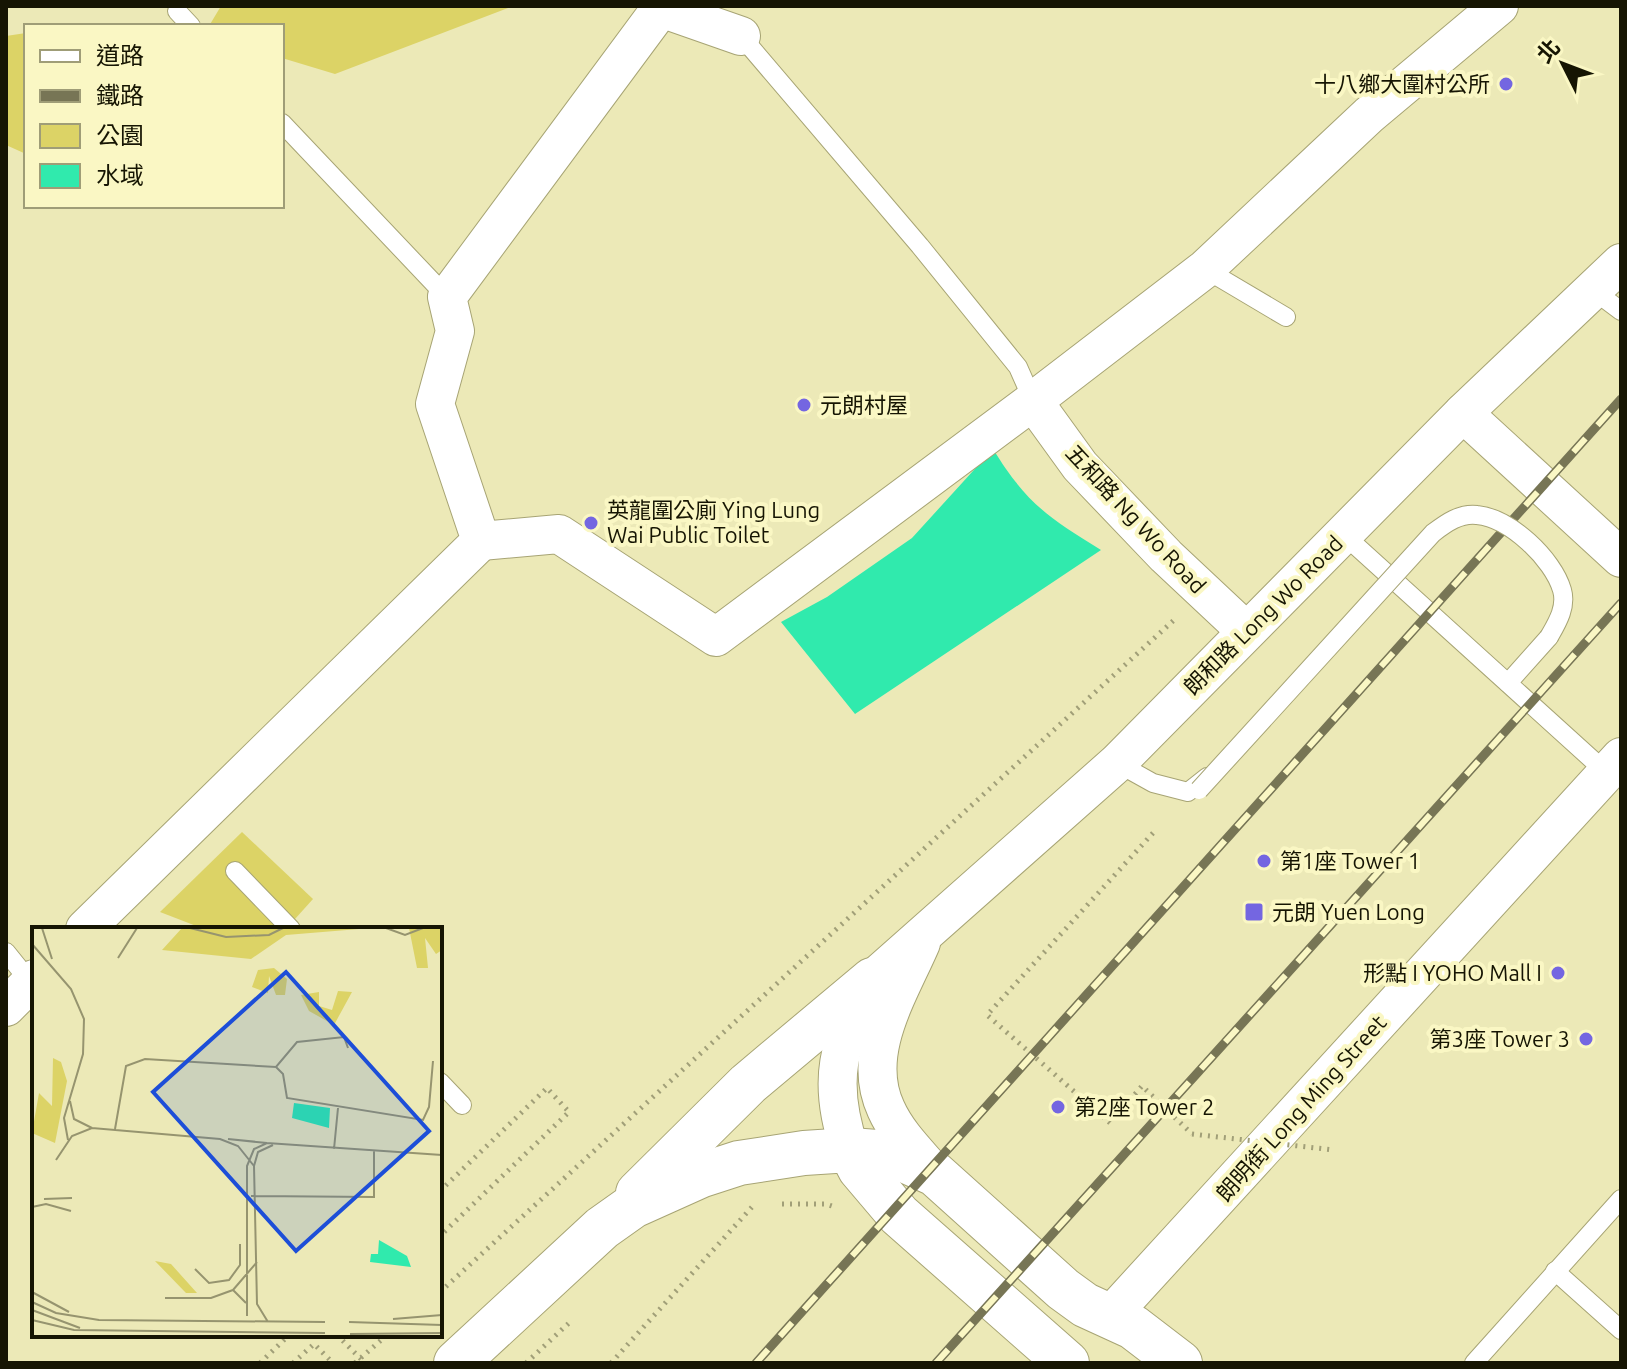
<svg xmlns="http://www.w3.org/2000/svg" width="1627" height="1369" viewBox="0 0 1627 1369" font-family="Ubuntu,'Noto Sans TC',sans-serif">
<style>
.green{fill:#dcd366}
.water{fill:#30eaad}
.lines{fill:none;stroke-linecap:round;stroke-linejoin:round}
.lane-casing{stroke:#a7a474;stroke-width:20}
.street-casing{stroke:#a7a474;stroke-width:40}
.secondary-casing{stroke:#a7a474;stroke-width:46}
.path{stroke:#a19f78;stroke-width:5;stroke-dasharray:2 6;stroke-linecap:butt}
.lane{stroke:#fff;stroke-width:18}
.street{stroke:#fff;stroke-width:38}
.secondary{stroke:#fff;stroke-width:44}
.rail-casing{stroke:#777555;stroke-width:9}
.rail{stroke:#faf7c4;stroke-width:6;stroke-dasharray:18;stroke-linecap:butt}
.lane-bridge-casing{stroke:#a7a474;stroke-width:20;stroke-linecap:butt}
.path-bridge{stroke:#a19f78;stroke-width:5;stroke-dasharray:2 6;stroke-linecap:butt}
.lane-bridge{stroke:#fff;stroke-width:18}
.poi-dot{fill:#7466e1;stroke:#faf7c4;stroke-width:3}
.labels{text-anchor:middle;stroke-width:8;stroke-linejoin:round;paint-order:stroke}
.poi-label{font-size:22px;fill:#161503;stroke:#faf7c4;text-anchor:start}
.street-label{font-size:22px;fill:#161503;stroke:#faf7c4}
.inset-road{fill:none;stroke:#96946f;stroke-width:2}
.view{fill:#1d4ed8;fill-opacity:0.15;stroke:#1d4ed8;stroke-width:4}
.inset-edge{fill:none;stroke:#161503;stroke-width:4}
</style>
<rect width="100%" height="100%" fill="#ece9b7"/>
<g class="green">
<path d="M 221,6 L 513,6 L 335,74 L 282,58 L 282,26 L 209,26 Z"/>
<path d="M 26,33 L 26,154 L 6,145 L 6,36 Z"/>
<path d="M 242,832 L 313,899 L 286,929 L 204,929 L 160,912 Z"/>
</g>
<path class="water" d="M 993,449 C 1027,504 1048,517 1101,550 L 855,714 L 781,622 L 827,597 L 912,538 Z"/>
<g class="lines">
<g class="lane-casing">
<g id="lane">
<path d="M 177,11 L 191,26"/>
<path d="M 741,36 L 920,246 L 1018,367 L 1033,401"/>
<path d="M 282,123 L 447,297"/>
<path d="M 1205,269 L 1286,317"/>
<path d="M 1593,290 L 1621,311"/>
<path d="M 1343,534 L 1607,773"/>
<path d="M 1508,683 L 1549,637"/>
<path d="M 1117,763 L 1153,783 L 1188,792 L 1207,777"/>
<path d="M 235,871 L 291,929"/>
<path d="M 6,952 L 31,983"/>
<path d="M 440,1082 L 462,1105"/>
<path d="M 1555,1271 L 1621,1330"/>
<path d="M 1474,1363 L 1621,1199"/>
</g>
</g>
<g class="street-casing">
<g id="street">
<path d="M 1033,401 L 1080,466 L 1166,556 L 1246,631"/>
<path d="M 1463,413 L 1621,558"/>
<path d="M 481,541 L 559,534 L 716,637 L 1033,401 L 1205,269 L 1369,115 L 1499,6"/>
<path d="M 85,929 L 481,541 L 435,404 L 455,331 L 447,297 L 661,8 L 741,36"/>
<path d="M 921,943 C 899,994 860,1053 886,1109 C 897,1134 918,1154 935,1174"/>
<path d="M 6,1007 L 34,979"/>
<path d="M 850,1150 C 826,1080 838,1043 872,980 L 1117,763 L 1463,413 L 1621,263"/>
<path d="M 1110,1316 L 1621,757"/>
</g>
</g>
<g class="secondary-casing">
<g id="secondary">
<path d="M 850,1150 L 860,1169 L 899,1215 L 1067,1363"/>
<path d="M 638,1193 L 748,1084 L 872,980"/>
<path d="M 456,1363 L 602,1228 L 633,1206 L 702,1175 L 739,1163 L 804,1153 L 850,1150 L 877,1152 L 904,1160 L 935,1174 L 1063,1289 L 1085,1305 L 1133,1327 L 1180,1363"/>
</g>
</g>
<g class="path">
<path d="M 1153,833 L 987,1015 L 1110,1123 L 1142,1086 L 1192,1134"/>
<path d="M 440,1191 L 547,1088 L 569,1112 L 440,1236"/>
<path d="M 782,1204 L 826,1204 L 835,1207"/>
<path d="M 440,1292 L 1174,620"/>
<path d="M 260,1363 L 289,1335"/>
<path d="M 293,1363 L 314,1344 L 333,1363"/>
<path d="M 355,1363 L 387,1335"/>
<path d="M 526,1363 L 570,1322"/>
<path d="M 611,1363 L 752,1207"/>
</g>
<use href="#lane" class="lane"/>
<use href="#street" class="street"/>
<use href="#secondary" class="secondary"/>
<g class="rail-casing">
<g id="rail">
<path d="M 756,1363 L 1621,399"/>
<path d="M 936,1363 L 1621,603"/>
</g>
</g>
<use href="#rail" class="rail"/>
<g class="lane-bridge-casing">
<path id="lane-bridge" d="M 1199,790 L 1433,533 C 1446,523 1460,513 1477,515 C 1510,518 1553,559 1562,590 C 1567,607 1557,623 1549,637"/>
</g>
<g class="path-bridge">
<path d="M 1192,1134 L 1334,1150"/>
<path d="M 337,1335 L 365,1363"/>
</g>
<use href="#lane-bridge" class="lane-bridge"/>
</g>
<g class="poi-dot">
<circle cx="1506" cy="84" r="8"/>
<circle cx="804" cy="405" r="8"/>
<circle cx="591" cy="523" r="8"/>
<circle cx="1264" cy="861" r="8"/>
<rect x="1244" y="902" width="20" height="20" rx="4"/>
<circle cx="1558" cy="973" r="8"/>
<circle cx="1586" cy="1039" r="8"/>
<circle cx="1058" cy="1107" r="8"/>
</g>
<g class="labels">
<g class="poi-label">
<text x="1490" y="92" text-anchor="end">十八鄉大圍村公所</text>
<text x="820" y="413">元朗村屋</text>
<text x="607" y="518">英龍圍公廁 Ying Lung<tspan x="607" dy="25">Wai Public Toilet</tspan></text>
<text x="1280" y="869">第1座 Tower 1</text>
<text x="1272" y="920">元朗 Yuen Long</text>
<text x="1542" y="981" text-anchor="end">形點 I YOHO Mall I</text>
<text x="1570" y="1047" text-anchor="end">第3座 Tower 3</text>
<text x="1074" y="1115">第2座 Tower 2</text>
</g>
<g class="street-label">
<text transform="translate(1136 519) rotate(47)" y="8">五和路 Ng Wo Road</text>
<text transform="translate(1263 615) rotate(-45)" y="8">朗和路 Long Wo Road</text>
<text transform="translate(1301 1108) rotate(-48)" y="8">朗明街 Long Ming Street</text>
</g>
</g>
<g transform="translate(32 927)">
<rect width="410" height="410" fill="#ece9b7"/>
<path d="M 150,1 L 326,1 L 327,2 L 254,8 L 219,32 L 130,23 ZM 377,1 L 410,1 L 410,23 L 404,27 L 393,11 L 396,41 L 385,41 ZM 242,41 L 255,52 L 253,68 L 244,68 L 237,49 L 236,66 L 220,60 L 226,43 ZM 306,64 L 320,65 L 302,98 L 277,84 L 269,68 L 287,65 L 287,79 L 300,83 ZM 21,131 L 29,135 L 35,154 L 23,216 L 0,206 L 7,166 L 20,179 ZM 123,334 L 139,337 L 165,366 L 154,366 Z" fill="#dcd366"/>
<path d="M 262,176 L 298,181 L 297,201 L 260,191 ZM 347,313 L 375,329 L 379,340 L 338,335 L 339,327 L 346,327 Z" fill="#30eaad"/>
<path class="inset-road" d="M 10,1 L 20,32M 158,1 L 194,10 L 237,8 L 251,1M 354,1 L 373,8 L 391,1M 0,17 L 39,62 L 52,92 L 51,127 L 32,191 L 36,213M 86,31 L 105,1M 244,140 L 251,147 L 255,171 L 391,193 L 397,180 L 401,134M 38,174 L 42,192 L 60,201M 83,202 L 94,139 L 113,132 L 244,140 L 265,115 L 312,110 L 316,121M 196,212 L 235,216M 302,222 L 306,181M 24,233 L 40,209 L 60,201 L 188,212 L 206,219 L 222,239 L 225,377 L 236,395M 222,239 L 226,225 L 241,218M 219,269 L 342,270 L 342,224M 12,272 L 40,271M 0,280 L 14,277 L 39,284M 163,342 L 177,356 L 197,353 L 208,338 L 208,317M 201,363 L 225,335M 0,365 L 37,385M 133,371 L 179,371 L 201,363 L 214,376M 0,375 L 24,386 L 67,393 L 293,395M 0,383 L 48,401M 215,389 L 215,239 L 222,222 L 235,216 L 410,228M 361,392 L 410,388M 0,393 L 42,403 L 293,406M 317,395 L 410,398M 318,407 L 410,406"/>
<path class="view" d="M 254,45 L 397,204 L 264,324 L 121,165 Z"/>
<rect width="410" height="410" class="inset-edge"/>
</g>
<rect width="1627" height="1369" fill="none" stroke="#161503" stroke-width="16"/>
<rect x="24" y="24" width="260" height="184" fill="#faf7c4" stroke="#9f9d77" stroke-width="2"/>
<rect x="40" y="50" width="40" height="12" fill="#ffffff" stroke="#9f9d77" stroke-width="2"/>
<text x="96" y="64" font-size="24" fill="#161503">道路</text>
<rect x="40" y="90" width="40" height="12" fill="#777555" stroke="#9f9d77" stroke-width="2"/>
<text x="96" y="104" font-size="24" fill="#161503">鐵路</text>
<rect x="40" y="124" width="40" height="24" fill="#dcd366" stroke="#9f9d77" stroke-width="2"/>
<text x="96" y="144" font-size="24" fill="#161503">公園</text>
<rect x="40" y="164" width="40" height="24" fill="#30eaad" stroke="#9f9d77" stroke-width="2"/>
<text x="96" y="184" font-size="24" fill="#161503">水域</text>
<g transform="translate(1563 64) rotate(312)" stroke="#faf7c4" stroke-width="6" paint-order="stroke">
<path d="M0-6L14 30L0 20L-14 30Z" fill="#161503"/>
<text y="-12" font-size="22" font-weight="bold" text-anchor="middle" fill="#161503">北</text>
</g>
</svg>
